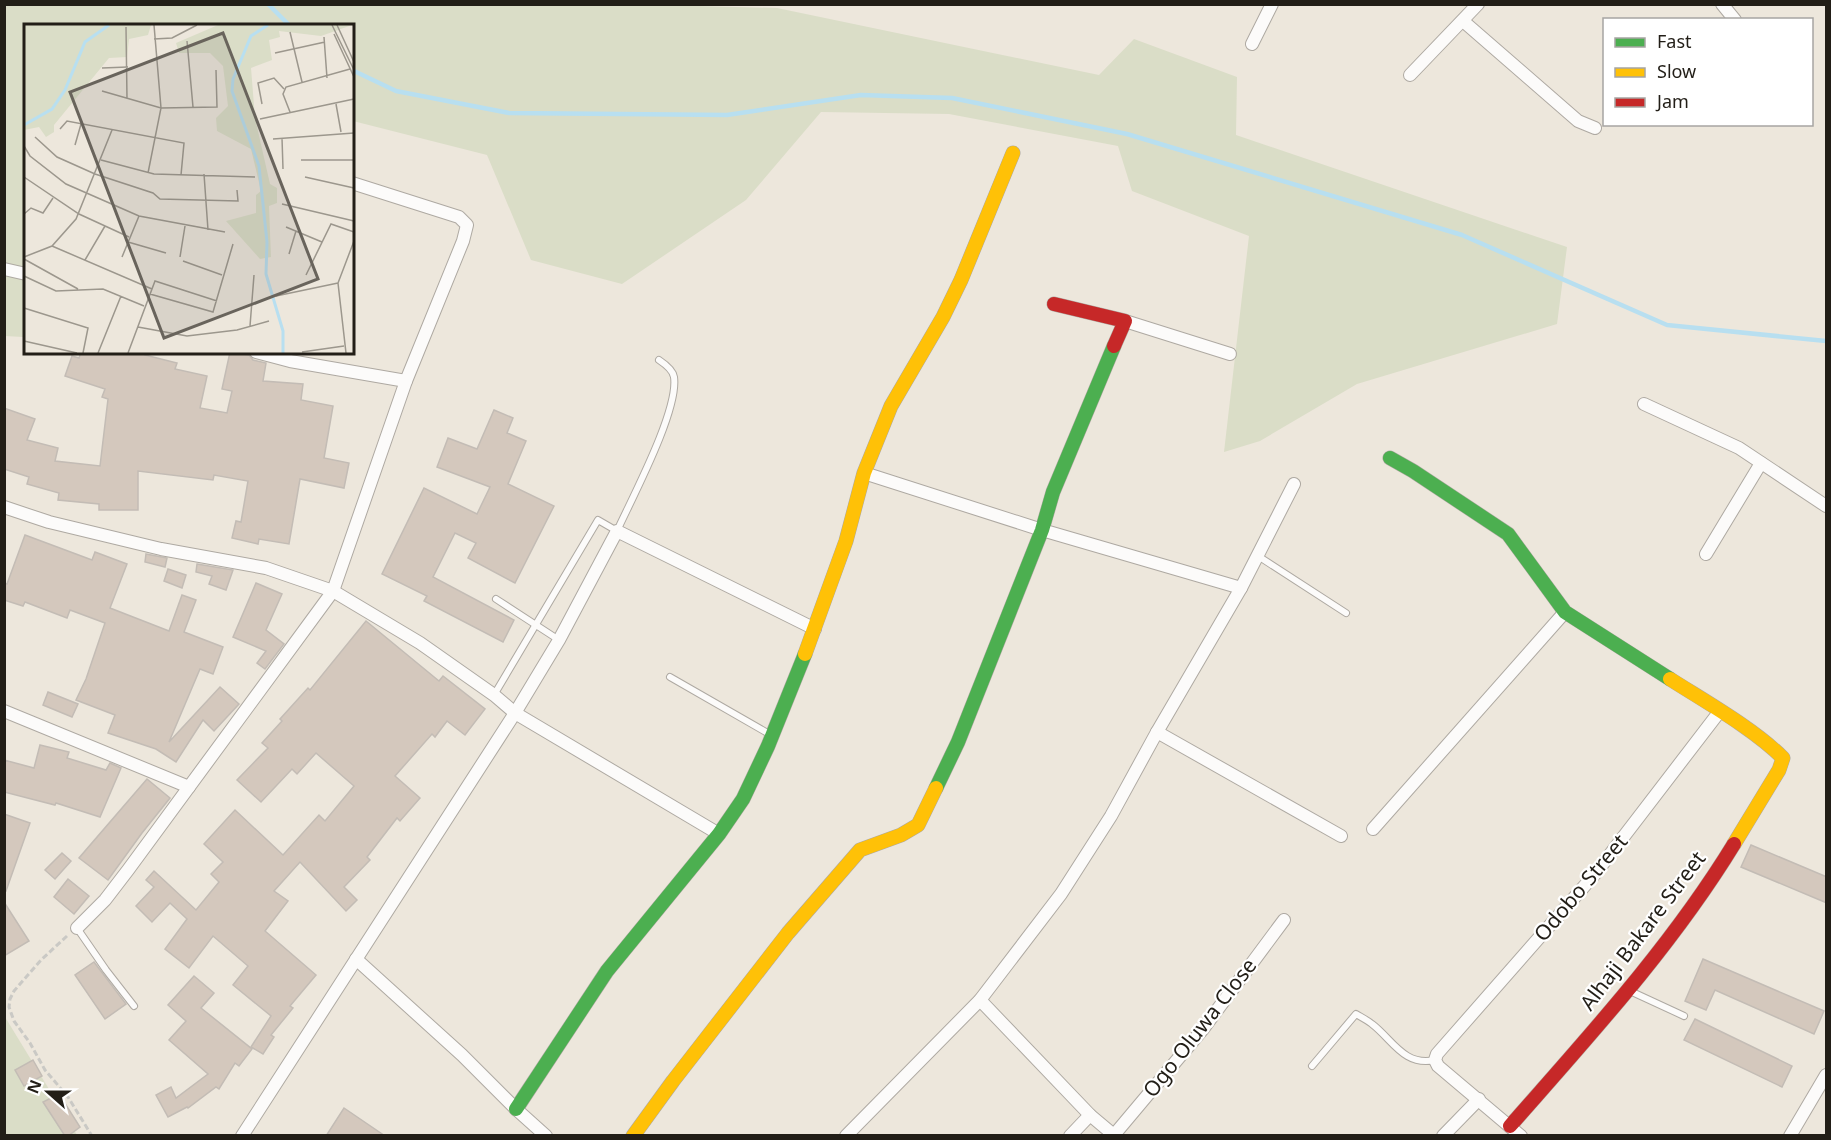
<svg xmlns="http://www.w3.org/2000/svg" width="1831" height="1140" viewBox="0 0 1831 1140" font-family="'Noto Sans',sans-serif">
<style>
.green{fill:#daddc7}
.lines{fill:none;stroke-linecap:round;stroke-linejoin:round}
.stream{stroke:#b8dff0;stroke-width:4.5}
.building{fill:#d4c8bd;stroke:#c3bcb5;stroke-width:1.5}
.lane-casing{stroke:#aea9a2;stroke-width:8}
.street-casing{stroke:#aea9a2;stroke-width:14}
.fast-casing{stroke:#aea9a2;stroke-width:15}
.slow-casing{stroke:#aea9a2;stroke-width:15}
.jam-casing{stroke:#aea9a2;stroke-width:15}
.path{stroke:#cac9c5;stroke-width:3;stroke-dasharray:6 3;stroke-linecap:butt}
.lane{stroke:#fcfbfa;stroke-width:6}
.street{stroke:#fcfbfa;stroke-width:12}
.fast{stroke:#4caf50;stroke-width:14}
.slow{stroke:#ffc107;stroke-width:14}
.jam{stroke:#c62828;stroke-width:14}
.labels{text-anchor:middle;stroke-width:4.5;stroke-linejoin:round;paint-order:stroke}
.street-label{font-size:21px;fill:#221e17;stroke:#fff}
.inset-river{fill:none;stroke:#b8dff0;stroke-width:3}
.inset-road{fill:none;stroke:#9c978d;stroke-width:1.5}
.view{fill:#69645c;fill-opacity:0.15;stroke:#69645c;stroke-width:3}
.inset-edge{fill:none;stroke:#221e17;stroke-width:3}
</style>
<rect width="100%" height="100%" fill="#ede7dc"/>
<g class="green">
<path d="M 624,4 L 777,8 L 1099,75 L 1134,39 L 1237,77 L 1236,135 L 1567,247 L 1557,324 L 1357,384 L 1260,441 L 1224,452 L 1249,236 L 1132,191 L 1118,146 L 949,114 L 821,112 L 746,200 L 622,284 L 531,260 L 487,155 L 353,121 L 352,26 L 26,26 L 25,330 L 23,337 L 5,336 L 5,5 Z"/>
<path d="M 5,1017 L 77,1135 L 5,1135 Z"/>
</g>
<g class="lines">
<g class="stream">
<path d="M 268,4 L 290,26"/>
<path d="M 352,70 L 396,91 L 509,113 L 727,115 L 861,95 L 952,98 L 1127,134 L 1462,235 L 1667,325 L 1826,341"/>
</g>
</g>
<g class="building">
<path d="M 81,352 L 146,352 L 145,355 L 177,363 L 175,369 L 207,376 L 200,408 L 227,413 L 232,391 L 222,389 L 230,352 L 249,355 L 253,360 L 266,363 L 263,381 L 303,384 L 301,400 L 333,406 L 324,458 L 349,463 L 344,488 L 300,479 L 289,544 L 259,539 L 258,544 L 232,538 L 236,521 L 241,522 L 248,481 L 214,475 L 213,480 L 138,471 L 138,510 L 99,510 L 99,504 L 58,500 L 59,493 L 27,484 L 29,477 L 4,469 L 4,408 L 35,419 L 27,440 L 58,448 L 55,461 L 100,466 L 108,399 L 102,397 L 105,389 L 65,376 L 72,356 L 79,358 Z"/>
<path d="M 494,410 L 513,418 L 507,433 L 526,441 L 508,484 L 554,506 L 515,583 L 468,558 L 476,543 L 455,533 L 433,577 L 514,620 L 503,642 L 424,601 L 427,596 L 382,574 L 424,488 L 477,514 L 490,487 L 437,467 L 448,438 L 477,449 Z"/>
<path d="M 25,535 L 92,560 L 95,552 L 127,564 L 110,608 L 169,631 L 182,595 L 196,600 L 184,632 L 223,647 L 213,674 L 200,669 L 169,742 L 220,687 L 239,704 L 214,731 L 203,720 L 176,762 L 156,749 L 108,733 L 115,715 L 76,700 L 86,679 L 105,623 L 70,610 L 67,618 L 25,602 L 23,606 L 4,600 L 4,583 L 7,584 Z"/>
<path d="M 146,554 L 167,558 L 165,567 L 145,562 Z"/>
<path d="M 197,564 L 233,570 L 226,590 L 209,584 L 212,576 L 196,572 Z"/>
<path d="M 168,569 L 186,575 L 182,588 L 164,581 Z"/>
<path d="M 256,583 L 282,594 L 266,630 L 284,644 L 265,669 L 257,663 L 266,651 L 233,637 Z"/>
<path d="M 366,621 L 439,681 L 443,676 L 485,709 L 465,735 L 447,721 L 435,737 L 432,734 L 395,776 L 420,798 L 400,821 L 397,818 L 367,857 L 370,860 L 344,887 L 357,900 L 346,911 L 300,862 L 274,891 L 288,901 L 265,931 L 316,975 L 290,1006 L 293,1008 L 271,1035 L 274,1037 L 263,1054 L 251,1047 L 271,1016 L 233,985 L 248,966 L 213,936 L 189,968 L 165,949 L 187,919 L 170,903 L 152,922 L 136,906 L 154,887 L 146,880 L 154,871 L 196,910 L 219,882 L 211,874 L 223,862 L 204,844 L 235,810 L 283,855 L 319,815 L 325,821 L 354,786 L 316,753 L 297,774 L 292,769 L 261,802 L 237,780 L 268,748 L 262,743 L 282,721 L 280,719 L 308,688 L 310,690 Z"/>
<path d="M 48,692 L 78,704 L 72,717 L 43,705 Z"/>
<path d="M 40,745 L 69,752 L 67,758 L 106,770 L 110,763 L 121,768 L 100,817 L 56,803 L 55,805 L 4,792 L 4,760 L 34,768 Z"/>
<path d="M 147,779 L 170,798 L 142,833 L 108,880 L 79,858 Z"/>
<path d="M 4,814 L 30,823 L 6,891 L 4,890 Z"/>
<path d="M 1751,845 L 1827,877 L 1827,903 L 1741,867 Z"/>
<path d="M 62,853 L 71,861 L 55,879 L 45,870 Z"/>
<path d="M 68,879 L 89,896 L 74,914 L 54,897 Z"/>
<path d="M 4,902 L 29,941 L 4,956 Z"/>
<path d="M 1703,959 L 1824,1011 L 1814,1034 L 1715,990 L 1706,1010 L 1685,1001 Z"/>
<path d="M 94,962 L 126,1004 L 105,1019 L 75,975 Z"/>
<path d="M 194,976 L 214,993 L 201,1008 L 252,1049 L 239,1066 L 235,1063 L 219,1089 L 216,1087 L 188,1108 L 187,1107 L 168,1117 L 156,1095 L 171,1087 L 176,1098 L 208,1074 L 169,1040 L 186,1021 L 168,1005 Z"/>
<path d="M 1695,1019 L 1792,1066 L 1782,1087 L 1684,1040 Z"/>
<path d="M 33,1060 L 42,1076 L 24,1086 L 15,1070 Z"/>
<path d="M 59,1094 L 80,1127 L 68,1136 L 65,1136 L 43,1102 Z"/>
<path d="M 344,1108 L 385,1136 L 326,1136 Z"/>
</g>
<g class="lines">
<g class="lane-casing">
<g id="lane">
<path d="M 1258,556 L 1346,613"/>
<path d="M 496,599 L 559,640"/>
<path d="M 670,677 L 771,735"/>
<path d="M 494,695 L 598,520 L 617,531 C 632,498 679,410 674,377 C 673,370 665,364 659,360"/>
<path d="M 77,928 L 106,970 L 134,1006"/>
<path d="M 1630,991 L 1684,1016"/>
<path d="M 1312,1066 L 1356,1014 C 1361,1017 1367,1020 1372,1024 C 1392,1039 1404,1067 1435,1060"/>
</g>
</g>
<g class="street-casing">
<g id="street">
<path d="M 1722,4 L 1735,20"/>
<path d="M 1463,21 L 1578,121 L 1595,128"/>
<path d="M 1252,44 L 1272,4"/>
<path d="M 1410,75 L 1478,4"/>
<path d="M 4,269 L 26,274"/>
<path d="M 1125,321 L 1230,354"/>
<path d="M 256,352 L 290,361 L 406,381"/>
<path d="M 1644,404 L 1739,448 L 1826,506"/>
<path d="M 864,473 L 1042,530 L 1241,588"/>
<path d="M 4,507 L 49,522 L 161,549 L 266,568 L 333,591 L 420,643 L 494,695 L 515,713 L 719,834"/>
<path d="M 1706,554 L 1761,463"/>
<path d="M 4,711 L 189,787"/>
<path d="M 1157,732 L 1341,836"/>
<path d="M 1373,829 L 1565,612"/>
<path d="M 77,928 L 105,900 L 128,870 L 333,591 L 406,381 L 463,241 L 467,225 L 459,217 L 352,183"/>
<path d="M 356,959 L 462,1055 L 516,1109 L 546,1136"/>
<path d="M 980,1000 L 1090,1115 L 1115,1136"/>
<path d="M 1114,1135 L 1203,1029 L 1284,920"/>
<path d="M 242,1136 L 515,713 L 559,640 L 617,531 L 815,629"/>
<path d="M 846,1136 L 980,1000 L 1061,894 L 1111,816 L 1157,732 L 1241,588 L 1294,484"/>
<path d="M 1070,1136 L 1090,1115"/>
<path d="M 1443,1136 L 1479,1099"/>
<path d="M 1521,1136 L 1438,1066 L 1435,1060 L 1437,1054 L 1595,874 L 1720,711"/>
<path d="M 1790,1136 L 1826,1075"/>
</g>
</g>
<g class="fast-casing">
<g id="fast">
<path d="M 1390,458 L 1413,471 L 1508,534 L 1565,612 L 1670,679"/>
<path d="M 936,788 L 958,742 L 1042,530 L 1053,492 L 1114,346"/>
<path d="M 516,1109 L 607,971 L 719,834 L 743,799 L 768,746 L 805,654"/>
</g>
</g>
<g class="slow-casing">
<g id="slow">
<path d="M 805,654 L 846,541 L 864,473 L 891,406 L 943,317 L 961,280 L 1013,153"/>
<path d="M 1670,679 C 1706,702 1754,729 1783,758 L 1779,770 L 1734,844"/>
<path d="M 633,1136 L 673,1081 L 788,933 L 860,850 L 901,835 L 918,825 L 936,788"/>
</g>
</g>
<g class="jam-casing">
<g id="jam">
<path d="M 1054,304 L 1125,321 L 1114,346"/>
<path d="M 1510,1126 C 1589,1036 1671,947 1734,844"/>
</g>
</g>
<path class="path" d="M 67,936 L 41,960 L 14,991 L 10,999 L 9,1007 L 14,1021 L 30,1043 L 45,1070 L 68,1097 L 92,1136"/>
<use href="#lane" class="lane"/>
<use href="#street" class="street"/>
<use href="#fast" class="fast"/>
<use href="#slow" class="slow"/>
<use href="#jam" class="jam"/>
</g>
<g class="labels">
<g class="street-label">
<text transform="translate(1581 888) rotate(-50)" y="7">Odobo Street</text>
<text transform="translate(1643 931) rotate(-53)" y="7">Alhaji Bakare Street</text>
<text transform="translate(1200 1028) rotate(-52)" y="7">Ogo Oluwa Close</text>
</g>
</g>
<g transform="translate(24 24)">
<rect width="330" height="330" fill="#ede7dc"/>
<path d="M 0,1 L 127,1 L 124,11 L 105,15 L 103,33 L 85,34 L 30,101 L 30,108 L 22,113 L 15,103 L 0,106 ZM 194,1 L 330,1 L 330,6 L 328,1 L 297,12 L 255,7 L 256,13 L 245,16 L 248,36 L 227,44 L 231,94 L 246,160 L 253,164 L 253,179 L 245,182 L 247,233 L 236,235 L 202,197 L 232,189 L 232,171 L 237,167 L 227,125 L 193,107 L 192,94 L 204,82 L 199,42 L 186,29 L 155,29 L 152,19 Z" fill="#daddc7"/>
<path class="inset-river" d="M 244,1 L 227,12 L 209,55 L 208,67 L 235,142 L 243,218 L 242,250 L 259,307 L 259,329M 0,101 L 28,85 L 41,66 L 61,18 L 85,1"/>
<path class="inset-road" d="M 308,1 L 330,46M 313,1 L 330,38M 102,3 L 103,75M 266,8 L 278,58M 310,10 L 330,53M 300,13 L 303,54M 130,15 L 148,14 L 173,1M 163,17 L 169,83M 251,29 L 301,18M 78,44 L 104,43M 78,67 L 137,84 L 193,83 L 192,46M 238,80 L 234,59 L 250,54 L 260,65M 312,80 L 317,108M 266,88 L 259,70 L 262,63 L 326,45M 236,95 L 330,75M 36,105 L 43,97 L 160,119 L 157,151M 11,113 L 33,133 L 71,150 L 129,169 L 136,175 L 214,177 L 213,166M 258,114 L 259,145M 249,115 L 330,109M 51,121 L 57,100M 0,122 L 6,132 L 42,160 L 115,192 L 201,208M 77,136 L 130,150 L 231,153M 277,136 L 330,136M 124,149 L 137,84 L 130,1M 180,150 L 184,206M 0,153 L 55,190 L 105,213M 281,153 L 330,164M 258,180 L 330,197M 0,190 L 7,184 L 19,189 L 29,174M 262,203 L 298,218M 104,218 L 142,229M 28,222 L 128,265M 265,230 L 272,207M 0,233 L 28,222 L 52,195 L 88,106M 98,233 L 115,192M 156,233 L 161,202M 0,235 L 54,265M 61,236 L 81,202M 159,237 L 198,251M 282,251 L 307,200 L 330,208M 0,252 L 32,267 L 79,265 L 120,282M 126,270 L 189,288 L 209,220M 252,272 L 314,259M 0,284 L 64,304 L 59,329M 226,302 L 230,251M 114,303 L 163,312 L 213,306 L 245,297M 0,317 L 53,329M 278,328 L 320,322M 74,329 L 97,272M 104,329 L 131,257 L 193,277M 322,329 L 314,259 L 330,217"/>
<path class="view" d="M 199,9 L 294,255 L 140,314 L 46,68 Z"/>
<rect width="330" height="330" class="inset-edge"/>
</g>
<rect width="1831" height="1140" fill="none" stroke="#221e17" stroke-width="12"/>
<rect x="1603" y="18" width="210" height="108" fill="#ffffff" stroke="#a7a5a2" stroke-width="1.5"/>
<rect x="1615" y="38" width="30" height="9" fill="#4caf50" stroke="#a7a5a2" stroke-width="1.5"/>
<text x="1657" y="48" font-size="18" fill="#221e17">Fast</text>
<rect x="1615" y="68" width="30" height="9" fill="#ffc107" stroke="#a7a5a2" stroke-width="1.5"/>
<text x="1657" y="78" font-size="18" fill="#221e17">Slow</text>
<rect x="1615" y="98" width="30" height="9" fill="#c62828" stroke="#a7a5a2" stroke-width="1.5"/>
<text x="1657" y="108" font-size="18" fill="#221e17">Jam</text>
<g transform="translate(48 1092) rotate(291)" stroke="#ffffff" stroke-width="4.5" paint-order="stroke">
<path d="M0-4.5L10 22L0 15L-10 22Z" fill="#221e17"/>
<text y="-9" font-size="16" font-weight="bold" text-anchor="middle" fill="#221e17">N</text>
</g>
</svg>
